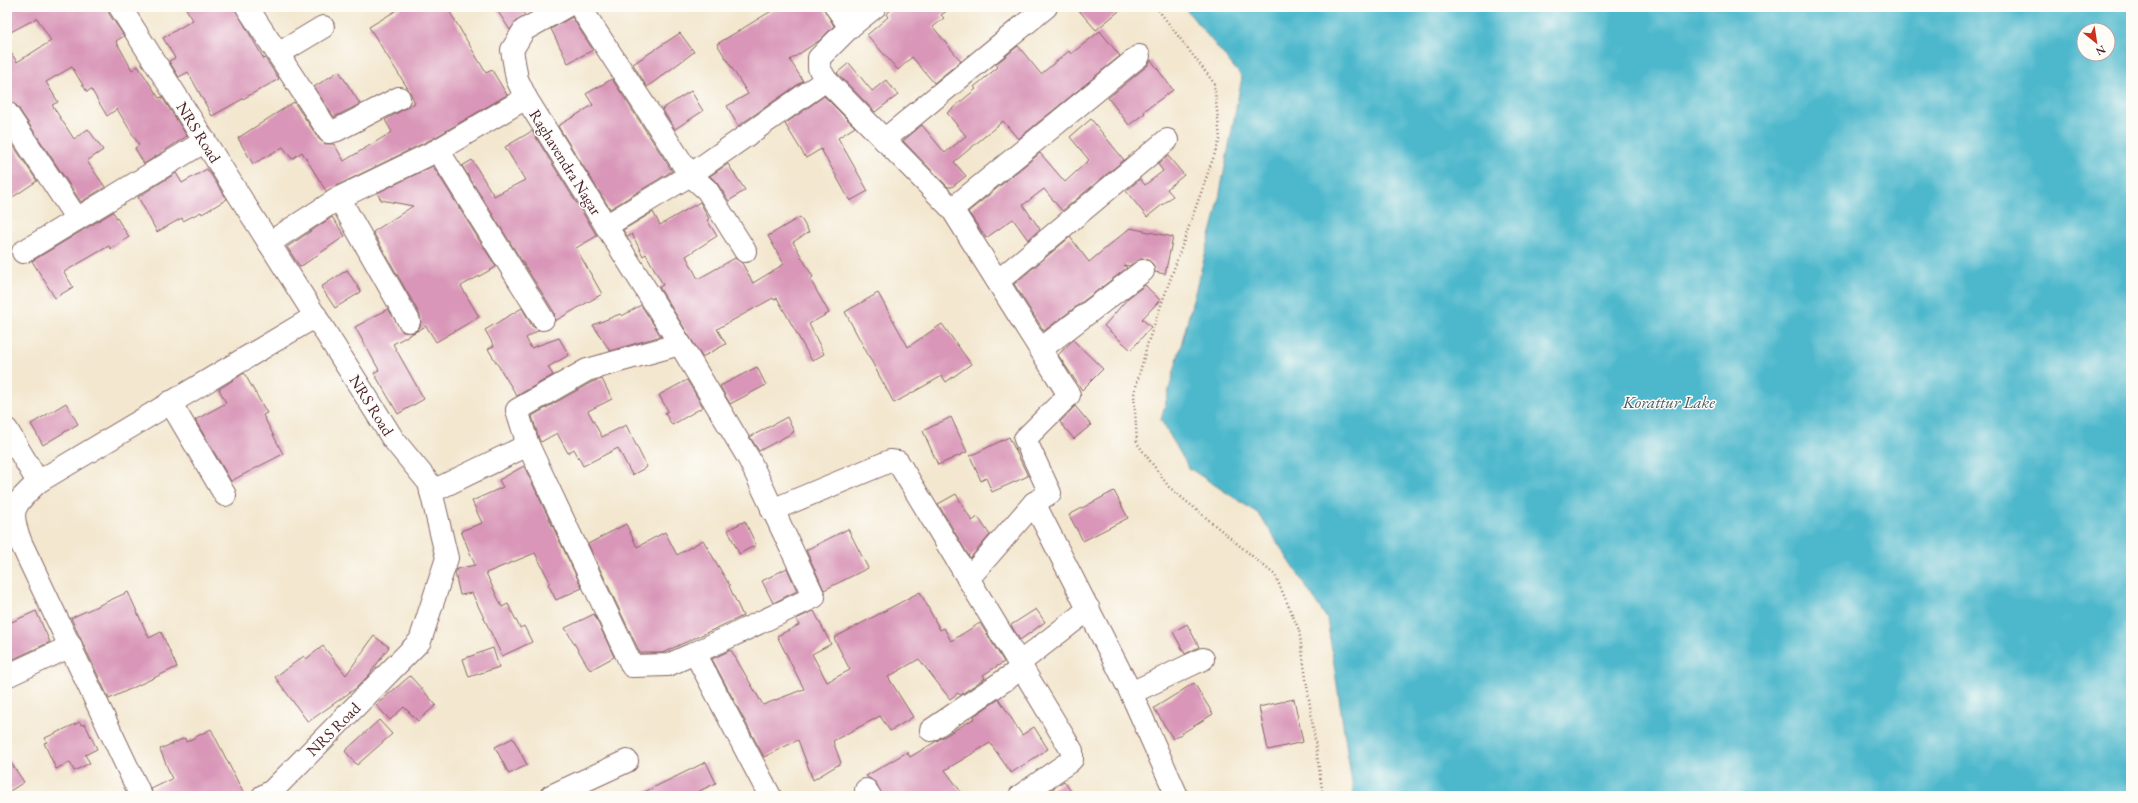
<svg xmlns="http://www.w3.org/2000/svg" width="2138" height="803" viewBox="0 0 2138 803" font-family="'EB Garamond',serif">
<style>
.water{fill:#4eb8cc;stroke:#4c6c7c;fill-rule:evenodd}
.building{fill:#d996b8}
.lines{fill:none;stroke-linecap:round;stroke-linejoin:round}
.minor-casing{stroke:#856564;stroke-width:24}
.path{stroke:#856564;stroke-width:2.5;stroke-dasharray:1 3;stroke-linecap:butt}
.minor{stroke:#fff;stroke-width:22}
.labels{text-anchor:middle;stroke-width:3;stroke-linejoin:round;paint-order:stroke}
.street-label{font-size:16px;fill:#4a1f2b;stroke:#fdfcf7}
.water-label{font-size:17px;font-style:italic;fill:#4c5c6b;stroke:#fdfcf7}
</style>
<rect width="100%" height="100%" fill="#fdfcf7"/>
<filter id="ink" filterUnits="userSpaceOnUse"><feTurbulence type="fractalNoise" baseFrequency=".025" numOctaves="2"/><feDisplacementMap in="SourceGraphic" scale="8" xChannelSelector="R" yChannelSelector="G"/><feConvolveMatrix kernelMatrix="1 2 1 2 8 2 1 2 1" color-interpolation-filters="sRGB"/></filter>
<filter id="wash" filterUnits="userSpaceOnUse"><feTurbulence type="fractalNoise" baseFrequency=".012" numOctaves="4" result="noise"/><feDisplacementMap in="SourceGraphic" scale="16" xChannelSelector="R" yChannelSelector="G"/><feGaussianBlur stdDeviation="0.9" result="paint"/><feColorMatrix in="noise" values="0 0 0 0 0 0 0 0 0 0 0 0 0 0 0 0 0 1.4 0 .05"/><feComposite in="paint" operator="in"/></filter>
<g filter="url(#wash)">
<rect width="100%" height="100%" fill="#f3e7cf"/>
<path class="water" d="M 1184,7 L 2131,7 L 2131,796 L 1354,796 L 1327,619 L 1259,514 L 1189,468 L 1161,420 L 1216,214 L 1242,77 ZM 2084,30 L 2108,30 L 2108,54 L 2084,54 Z"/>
<g id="blocks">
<g class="building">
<path d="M 7,7 L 108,7 L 109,14 L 124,36 L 116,41 L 132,70 L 138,66 L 159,98 L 162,97 L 187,136 L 144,164 L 135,148 L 139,145 L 117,109 L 107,116 L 91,89 L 87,92 L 72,67 L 46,82 L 58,102 L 52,105 L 74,139 L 88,129 L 103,150 L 87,161 L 105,187 L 81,202 L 17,106 L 7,101 L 7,47 L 17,62 L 51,41 L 37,18 L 7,34 Z"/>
<path d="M 185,7 L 234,7 L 264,59 L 265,58 L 279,79 L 212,116 L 188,72 L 179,77 L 169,61 L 175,58 L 163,38 L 193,20 Z"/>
<path d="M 402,7 L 447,7 L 486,73 L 492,70 L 507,95 L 432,139 L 326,191 L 302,152 L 292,159 L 283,147 L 253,164 L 238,138 L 294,102 L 319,139 L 325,144 L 334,144 L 344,161 L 392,132 L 385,120 L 415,103 L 410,92 L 369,27 Z"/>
<path d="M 495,7 L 520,7 L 525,15 L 518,19 L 510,30 Z"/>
<path d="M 778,7 L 823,7 L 834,26 L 820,40 L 790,60 L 803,81 L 738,126 L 727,106 L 748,94 L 717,44 Z"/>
<path d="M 895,7 L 952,7 L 941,15 L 944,18 L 933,27 L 961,61 L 934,83 L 912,57 L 898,70 L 867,35 L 888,17 L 886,14 Z"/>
<path d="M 1076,7 L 1124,7 L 1096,30 Z"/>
<path d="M 572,17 L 593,50 L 568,63 L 551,29 Z"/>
<path d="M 1100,31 L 1120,56 L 1018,139 L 1003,121 L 954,162 L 966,176 L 952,187 L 948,187 L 903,141 L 922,125 L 945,153 L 966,136 L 947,113 L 976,89 L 974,87 L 998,67 L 996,64 L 1018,46 L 1041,74 L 1069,51 L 1071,54 Z"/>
<path d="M 680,33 L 694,52 L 647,87 L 633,64 Z"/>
<path d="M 1151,60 L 1173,90 L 1144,111 L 1145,113 L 1129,125 L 1108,98 L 1147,66 Z"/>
<path d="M 849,63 L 872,91 L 886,80 L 898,95 L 875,112 L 837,73 Z"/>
<path d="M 339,71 L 360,104 L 334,117 L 314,87 Z"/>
<path d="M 612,79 L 672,171 L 610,209 L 558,126 L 593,105 L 586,94 Z"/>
<path d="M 691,91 L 703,111 L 675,129 L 662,109 Z"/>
<path d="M 824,96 L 855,127 L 838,138 L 868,191 L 850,201 L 821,149 L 806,158 L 785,124 Z"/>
<path d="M 1091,119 L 1124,160 L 1062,211 L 1044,189 L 1023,205 L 1040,229 L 1028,240 L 1013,219 L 986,238 L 968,212 L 1040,153 L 1065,182 L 1089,160 L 1070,137 Z"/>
<path d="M 532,131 L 597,236 L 576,248 L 602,294 L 555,321 L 554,312 L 462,166 L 472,160 L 494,196 L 525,180 L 505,147 Z"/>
<path d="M 7,136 L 37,181 L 7,201 Z"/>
<path d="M 1168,156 L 1184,175 L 1167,189 L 1173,196 L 1147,217 L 1126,191 L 1140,179 L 1145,185 L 1163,171 L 1158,164 Z"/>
<path d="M 728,164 L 745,190 L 729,201 L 717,183 L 710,176 Z"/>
<path d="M 433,166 L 496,267 L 461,286 L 479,317 L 436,342 L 426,326 L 393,344 L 424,399 L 398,414 L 374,373 L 379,370 L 355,327 L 388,309 L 403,332 L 415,332 L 420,327 L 421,321 L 420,315 L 373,232 L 413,206 L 381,200 L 377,193 Z"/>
<path d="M 207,169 L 227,199 L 202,214 L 201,212 L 183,221 L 182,218 L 157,232 L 138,197 L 176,173 L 182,183 Z"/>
<path d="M 700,202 L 709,219 L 707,220 L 717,236 L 686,256 L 698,279 L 735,258 L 742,263 L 753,283 L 784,264 L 768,236 L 800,217 L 809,232 L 793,242 L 813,277 L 810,279 L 829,313 L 809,324 L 824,354 L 812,361 L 777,298 L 774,300 L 773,298 L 717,329 L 726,344 L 702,357 L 659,287 L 663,285 L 646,254 L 643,256 L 632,234 L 628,237 L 623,230 L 653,212 L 660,225 Z"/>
<path d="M 113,212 L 129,237 L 111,249 L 109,246 L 64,272 L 73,287 L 55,298 L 32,261 Z"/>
<path d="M 332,217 L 345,236 L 300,267 L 287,247 Z"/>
<path d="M 1130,228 L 1173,237 L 1165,274 L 1155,272 L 1153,264 L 1147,259 L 1141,259 L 1129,266 L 1124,265 L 1127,268 L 1044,331 L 1014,284 L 1070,237 L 1089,262 Z"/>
<path d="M 347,270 L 361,292 L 335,308 L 321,287 Z"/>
<path d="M 1145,285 L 1160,300 L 1142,319 L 1151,327 L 1131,350 L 1104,326 L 1128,298 Z"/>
<path d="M 878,293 L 908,347 L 942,324 L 971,364 L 946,382 L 942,376 L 894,403 L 845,312 Z"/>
<path d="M 641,305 L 661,336 L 610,351 L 593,325 L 620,314 L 622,316 Z"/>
<path d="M 522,308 L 532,326 L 539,330 L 526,338 L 531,348 L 559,338 L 569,355 L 548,367 L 553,375 L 517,396 L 488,349 L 494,346 L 485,330 Z"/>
<path d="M 1073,340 L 1103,369 L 1082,390 L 1058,355 Z"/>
<path d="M 757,367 L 766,385 L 730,404 L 720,386 Z"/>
<path d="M 244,373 L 267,413 L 263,415 L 283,454 L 231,481 L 195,420 L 226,403 L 219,389 Z"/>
<path d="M 602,379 L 612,399 L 588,411 L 602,437 L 626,425 L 647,467 L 632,475 L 618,448 L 583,466 L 574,449 L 568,453 L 557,433 L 541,442 L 539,439 L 532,416 L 592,382 Z"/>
<path d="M 687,380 L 703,407 L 672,425 L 665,413 L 668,411 L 659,395 Z"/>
<path d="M 66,403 L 78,424 L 43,445 L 31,424 Z"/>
<path d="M 1075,406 L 1091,425 L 1074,439 L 1060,422 Z"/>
<path d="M 787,417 L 794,432 L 759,451 L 750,437 Z"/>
<path d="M 951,417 L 967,452 L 938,465 L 923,431 Z"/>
<path d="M 1009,437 L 1028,476 L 992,492 L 986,478 L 981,481 L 970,456 Z"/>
<path d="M 524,466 L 582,588 L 556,600 L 548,584 L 550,582 L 535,553 L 486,573 L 502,607 L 508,604 L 520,628 L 524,626 L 532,642 L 502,656 L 472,593 L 460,595 L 455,573 L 457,569 L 475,565 L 461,531 L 482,523 L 472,501 L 503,487 L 499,480 Z"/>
<path d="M 1114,491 L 1128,518 L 1083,541 L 1069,515 Z"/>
<path d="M 956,494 L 972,521 L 978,517 L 990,535 L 970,558 L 938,504 Z"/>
<path d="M 745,521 L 756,545 L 739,554 L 728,530 Z"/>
<path d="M 626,524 L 637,547 L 665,532 L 677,555 L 703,540 L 730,586 L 729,586 L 743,616 L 662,653 L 640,653 L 588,544 Z"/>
<path d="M 848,529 L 868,568 L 824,590 L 806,550 Z"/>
<path d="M 787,568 L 797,591 L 773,603 L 762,581 Z"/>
<path d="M 128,592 L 149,638 L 161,632 L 177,667 L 109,699 L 71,618 Z"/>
<path d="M 920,592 L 940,630 L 944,628 L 951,641 L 980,623 L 1004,662 L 983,675 L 985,678 L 960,695 L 958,693 L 950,699 L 919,659 L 888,677 L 913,717 L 890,731 L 880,716 L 833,741 L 841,763 L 813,780 L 798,740 L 764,757 L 712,659 L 731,650 L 763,705 L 804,689 L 777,636 L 799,625 L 796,619 L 814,611 L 831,644 L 812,654 L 827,682 L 850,670 L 834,638 Z"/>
<path d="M 1036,609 L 1045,622 L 1020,640 L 1011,625 Z"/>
<path d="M 36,611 L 50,642 L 7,662 L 7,624 Z"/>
<path d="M 594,614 L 614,657 L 590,670 L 565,628 Z"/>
<path d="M 1187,624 L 1199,647 L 1185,654 L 1173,632 Z"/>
<path d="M 374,636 L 389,647 L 369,675 L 356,688 L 308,722 L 275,677 L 304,656 L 306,659 L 323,646 L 346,675 Z"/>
<path d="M 493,648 L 499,667 L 469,677 L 463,659 Z"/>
<path d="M 410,676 L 436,705 L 418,721 L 404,707 L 390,720 L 376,705 Z"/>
<path d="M 1194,683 L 1213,714 L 1173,739 L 1154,708 Z"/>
<path d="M 999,699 L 1022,735 L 1034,727 L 1048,749 L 1011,773 L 990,743 L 945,770 L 964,796 L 882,796 L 876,783 L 866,776 L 907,752 L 910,757 L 975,718 L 974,716 Z"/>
<path d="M 1294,699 L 1303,742 L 1268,750 L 1259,707 Z"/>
<path d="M 379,720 L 392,734 L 357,765 L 345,751 Z"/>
<path d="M 80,722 L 81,725 L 85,724 L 97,749 L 85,755 L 90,763 L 74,771 L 70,762 L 56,769 L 44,743 L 47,742 L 45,738 Z"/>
<path d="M 211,729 L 245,796 L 153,796 L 151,789 L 172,779 L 160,749 L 185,738 L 186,742 Z"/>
<path d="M 513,738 L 527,765 L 509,774 L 495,747 Z"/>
<path d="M 7,757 L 24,782 L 7,793 Z"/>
<path d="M 706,762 L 716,783 L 689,796 L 636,796 Z"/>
<path d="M 1064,781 L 1074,796 L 1042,796 Z"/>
</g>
</g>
</g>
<g filter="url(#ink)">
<use href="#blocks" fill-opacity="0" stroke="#856564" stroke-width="1"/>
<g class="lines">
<g class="minor-casing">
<g id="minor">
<path d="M 120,7 L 393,439 L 429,483 L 447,558 L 420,641 L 272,791 L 263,796"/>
<path d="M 247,7 L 329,132 L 337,130 L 399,98"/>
<path d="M 580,7 L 690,175 L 707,190 L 745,251"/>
<path d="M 836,7 L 850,27"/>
<path d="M 875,7 L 850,27 L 819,58 L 819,68 L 826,80 L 952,209 L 1069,395 L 1025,439 L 1050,493 L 1034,503"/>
<path d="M 278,54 L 323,27"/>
<path d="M 7,113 L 77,219"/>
<path d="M 884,140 L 1046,7"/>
<path d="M 438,150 L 543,319"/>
<path d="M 339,198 L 409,321"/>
<path d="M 952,209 L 1139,56"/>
<path d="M 606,226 L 690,175 L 826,80"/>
<path d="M 269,243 L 339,198 L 438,150 L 526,98 L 517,79 L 512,50 L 524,30 L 565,7"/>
<path d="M 23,252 L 205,141"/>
<path d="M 998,281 L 1167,140"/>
<path d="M 680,344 L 749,459 L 814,597 L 695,653 L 770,796"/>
<path d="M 1041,349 L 1143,271"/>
<path d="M 170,402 L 225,495"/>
<path d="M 7,430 L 38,482"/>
<path d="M 528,445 L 632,666 L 668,665 L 695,653"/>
<path d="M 431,492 L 528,445 L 517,410 L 587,370 L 680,344 L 526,98"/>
<path d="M 772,510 L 890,461 L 898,462 L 1072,751 L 1072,759 L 1069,762 L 1020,796"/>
<path d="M 968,579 L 1034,503 L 1131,693"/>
<path d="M 1018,664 L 1089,609"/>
<path d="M 9,675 L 71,646"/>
<path d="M 931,730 L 1021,669"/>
<path d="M 866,790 L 870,796"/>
<path d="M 141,796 L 21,543 C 8,509 13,506 38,482 L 316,316"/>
<path d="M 551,796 L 627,761"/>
<path d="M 1177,796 L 1131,693 L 1203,659"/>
</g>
</g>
<path class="path" d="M 1156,7 L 1214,83 L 1220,139 L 1148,342 L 1134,394 L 1137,443 L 1169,487 L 1275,575 L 1299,630 L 1323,796"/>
<use href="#minor" class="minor"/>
</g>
</g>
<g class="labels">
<g class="street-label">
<text transform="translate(199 132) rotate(58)" y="6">NRS Road</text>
<text transform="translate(566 162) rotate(58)" y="6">Raghavendra Nagar</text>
<text transform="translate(372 405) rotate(58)" y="6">NRS Road</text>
<text transform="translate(333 729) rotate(-45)" y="6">NRS Road</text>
</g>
<g class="water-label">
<text x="1669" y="408">Korattur Lake</text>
</g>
</g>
<rect width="2138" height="803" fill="none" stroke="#fdfcf7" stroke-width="24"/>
<g transform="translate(2096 42) rotate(150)"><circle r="19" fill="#fdfcf7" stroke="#b5a4a5"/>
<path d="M0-3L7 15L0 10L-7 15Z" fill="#c8321e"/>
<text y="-6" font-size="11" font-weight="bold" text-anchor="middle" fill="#4a1f2b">N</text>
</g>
</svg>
